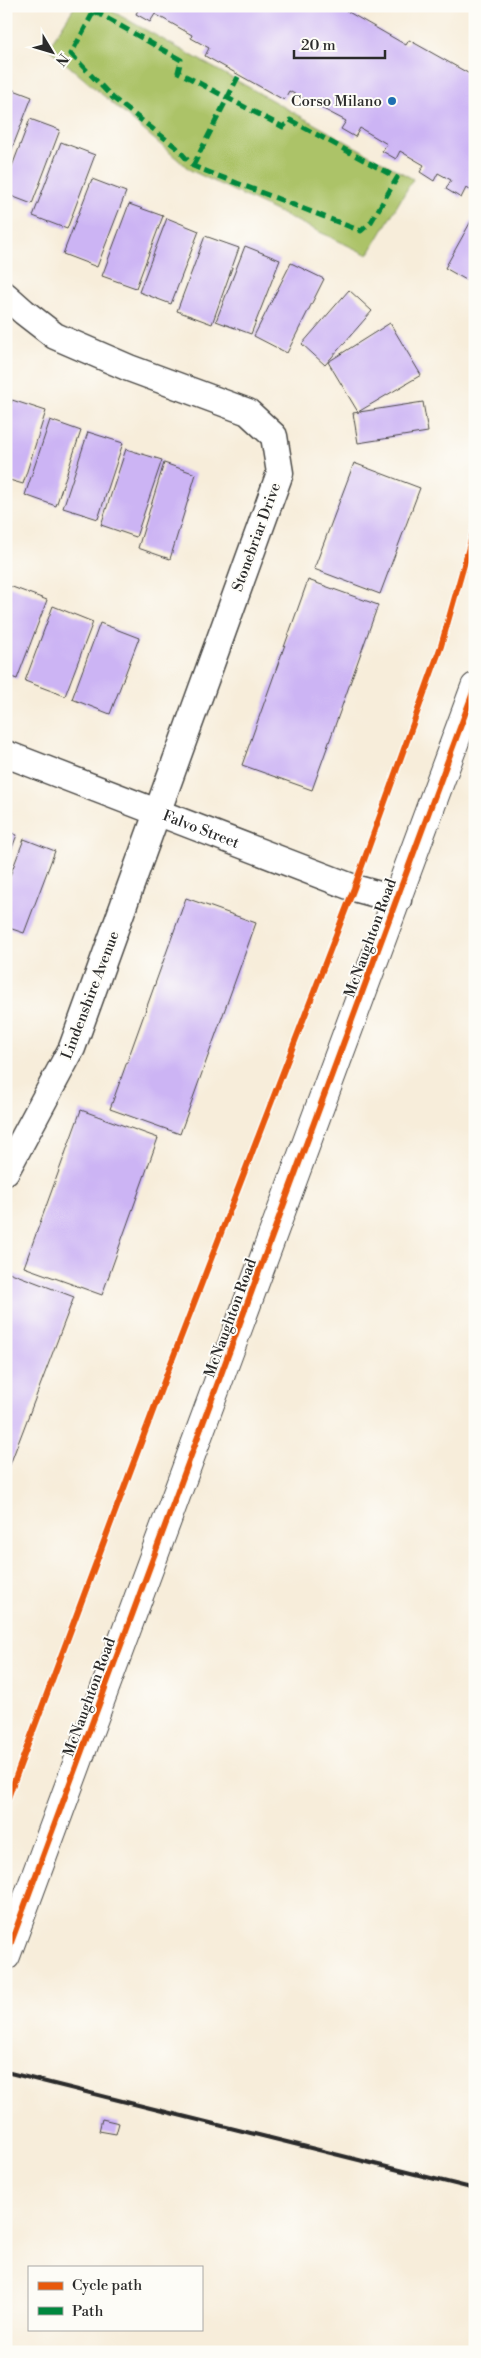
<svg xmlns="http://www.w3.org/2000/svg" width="481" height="2358" viewBox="0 0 481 2358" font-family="'Libre Bodoni',serif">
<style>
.green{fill:#acc368;stroke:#6c774a}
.building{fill:#ccb4f4}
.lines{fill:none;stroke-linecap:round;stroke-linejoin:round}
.street-casing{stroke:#4a4845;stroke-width:29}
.secondary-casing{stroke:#4a4845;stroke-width:30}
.street{stroke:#fff;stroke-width:26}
.secondary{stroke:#fff;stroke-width:28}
.rail{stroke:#2b2b2b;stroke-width:4}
.quiet{stroke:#00873e;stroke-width:5;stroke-dasharray:10 5;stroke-linecap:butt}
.cycleway-casing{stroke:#fdfcf7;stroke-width:9}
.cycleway{stroke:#e8590c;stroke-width:6}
.poi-dot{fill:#1f6fb2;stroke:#fdfcf7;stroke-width:2}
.labels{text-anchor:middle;stroke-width:4;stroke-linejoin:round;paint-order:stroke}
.poi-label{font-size:15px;fill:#2b2b2b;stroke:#fdfcf7;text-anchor:end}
.street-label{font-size:15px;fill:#2b2b2b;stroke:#fdfcf7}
</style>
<rect width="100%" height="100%" fill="#fdfcf7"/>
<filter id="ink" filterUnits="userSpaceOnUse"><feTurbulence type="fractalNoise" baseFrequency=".02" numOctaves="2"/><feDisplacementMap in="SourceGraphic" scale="10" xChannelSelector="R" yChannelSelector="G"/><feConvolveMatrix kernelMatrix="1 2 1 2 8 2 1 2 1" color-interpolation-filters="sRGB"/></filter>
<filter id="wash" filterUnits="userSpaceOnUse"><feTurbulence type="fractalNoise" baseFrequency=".0096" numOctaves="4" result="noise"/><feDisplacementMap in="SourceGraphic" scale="20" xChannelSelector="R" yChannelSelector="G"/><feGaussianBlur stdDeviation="1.12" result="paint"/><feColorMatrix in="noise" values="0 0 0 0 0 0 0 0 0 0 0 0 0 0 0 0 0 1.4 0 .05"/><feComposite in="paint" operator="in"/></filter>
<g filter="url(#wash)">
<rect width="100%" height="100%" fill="#f7edda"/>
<path class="green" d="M 75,6 L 103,6 L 413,179 L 368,255 L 190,170 L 48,48 Z"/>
<g id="blocks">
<g class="building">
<path d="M 140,6 L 338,6 L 406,45 L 409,40 L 475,77 L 475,192 L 466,188 L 461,198 L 446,189 L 451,180 L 438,173 L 434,181 L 420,172 L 424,165 L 400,151 L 396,159 L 382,151 L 387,144 L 360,128 L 355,137 L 341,129 L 346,121 L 289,91 L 284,100 L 205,56 L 209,48 L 191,38 L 192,35 L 155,14 L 150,22 L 136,14 Z"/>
<path d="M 6,87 L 32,97 L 6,164 Z"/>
<path d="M 30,119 L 60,130 L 32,204 L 6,194 L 6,182 Z"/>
<path d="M 61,142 L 95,155 L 67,229 L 33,216 Z"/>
<path d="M 92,179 L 126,192 L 97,267 L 63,254 Z"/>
<path d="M 129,204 L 163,216 L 136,288 L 102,276 Z"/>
<path d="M 475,214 L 475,285 L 445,268 Z"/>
<path d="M 167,218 L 199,231 L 171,304 L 139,292 Z"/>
<path d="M 205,236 L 239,248 L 212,324 L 177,311 Z"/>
<path d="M 245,246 L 280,260 L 251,334 L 216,321 Z"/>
<path d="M 291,263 L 324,279 L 287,353 L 254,336 Z"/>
<path d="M 349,290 L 372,311 L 325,365 L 302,344 Z"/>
<path d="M 390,323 L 421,375 L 358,412 L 328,362 Z"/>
<path d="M 12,400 L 46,411 L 23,484 L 6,479 L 6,419 Z"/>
<path d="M 423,402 L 428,432 L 358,443 L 353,413 Z"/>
<path d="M 50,420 L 81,431 L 56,506 L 25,495 Z"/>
<path d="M 88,432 L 123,443 L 98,519 L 63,508 Z"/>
<path d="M 126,449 L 162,460 L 136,537 L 101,525 Z"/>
<path d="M 164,463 L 196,474 L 170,559 L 138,548 Z"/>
<path d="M 354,463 L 420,488 L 380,594 L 314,569 Z"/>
<path d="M 308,580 L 378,605 L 312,790 L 242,765 Z"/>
<path d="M 7,585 L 47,600 L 17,679 L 6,675 Z"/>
<path d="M 53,606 L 93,622 L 65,696 L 25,681 Z"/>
<path d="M 100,623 L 139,638 L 110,714 L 72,699 Z"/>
<path d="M 6,831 L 17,835 L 6,863 Z"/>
<path d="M 24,839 L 55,851 L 24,933 L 6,927 L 6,886 Z"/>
<path d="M 186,898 L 256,923 L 180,1134 L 110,1109 Z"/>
<path d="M 81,1110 L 158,1138 L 102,1295 L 24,1267 Z"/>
<path d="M 6,1271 L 74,1297 L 6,1475 Z"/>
<path d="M 102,2119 L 119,2123 L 116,2134 L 99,2131 Z"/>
</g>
</g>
</g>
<g filter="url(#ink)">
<use href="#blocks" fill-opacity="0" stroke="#4a4845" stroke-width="1"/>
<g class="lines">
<g class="street-casing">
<g id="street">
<path d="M 6,296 L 24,312 L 55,336 L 129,368 L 248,412 L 274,436 L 280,473 L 72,1048 L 6,1171"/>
<path id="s1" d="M 6,754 L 354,888 L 398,900"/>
</g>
</g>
<g class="secondary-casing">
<path id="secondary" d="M 6,1956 L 475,687"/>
</g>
<use href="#street" class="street"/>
<use href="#secondary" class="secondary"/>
<path class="rail" d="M 6,2072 L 475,2189"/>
<g class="quiet">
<path d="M 94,11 L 181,60 L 178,72 L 283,127 L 290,120 L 397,178 L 371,222 L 361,231 L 193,166 L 176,147 L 113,98 L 71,54 Z"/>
<path d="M 193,166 L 239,75"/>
</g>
<g class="cycleway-casing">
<g id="cycleway">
<path d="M 6,1803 L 169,1368 L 354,888 L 441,646 L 475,526"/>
<path d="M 6,1956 L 475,687"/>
</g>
</g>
<use href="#cycleway" class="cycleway"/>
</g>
</g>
<circle class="poi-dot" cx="392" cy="101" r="5"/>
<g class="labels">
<g class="poi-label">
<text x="382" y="106">Corso Milano</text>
</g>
<g class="street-label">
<text transform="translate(256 537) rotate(-70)" y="5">Stonebriar Drive</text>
<text dy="5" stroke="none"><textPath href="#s1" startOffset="209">Falvo Street</textPath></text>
<text transform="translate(370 938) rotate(-70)" y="5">McNaughton Road</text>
<text transform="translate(90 995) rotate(-69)" y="5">Lindenshire Avenue</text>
<text transform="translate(230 1318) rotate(-70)" y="5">McNaughton Road</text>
<text transform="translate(89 1697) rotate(-70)" y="5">McNaughton Road</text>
</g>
</g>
<rect width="481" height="2358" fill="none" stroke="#fdfcf7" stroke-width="25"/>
<rect x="28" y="2266" width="175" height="65" fill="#fdfcf7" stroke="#a9a8a5"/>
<rect x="38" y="2282" width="25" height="8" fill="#e8590c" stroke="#a9a8a5"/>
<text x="72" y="2290" font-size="15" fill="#2b2b2b">Cycle path</text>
<rect x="38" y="2307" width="25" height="8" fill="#00873e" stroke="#a9a8a5"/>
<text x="72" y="2316" font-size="15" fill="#2b2b2b">Path</text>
<g transform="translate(52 52) rotate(128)" stroke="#fdfcf7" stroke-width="4" paint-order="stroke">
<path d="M0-4L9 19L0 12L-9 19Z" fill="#2b2b2b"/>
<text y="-8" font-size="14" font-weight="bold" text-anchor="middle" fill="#2b2b2b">N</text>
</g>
<path d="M294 50v8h91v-8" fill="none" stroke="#2b2b2b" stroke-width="2.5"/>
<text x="301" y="50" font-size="15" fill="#2b2b2b" stroke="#fdfcf7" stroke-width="4" paint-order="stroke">20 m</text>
</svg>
